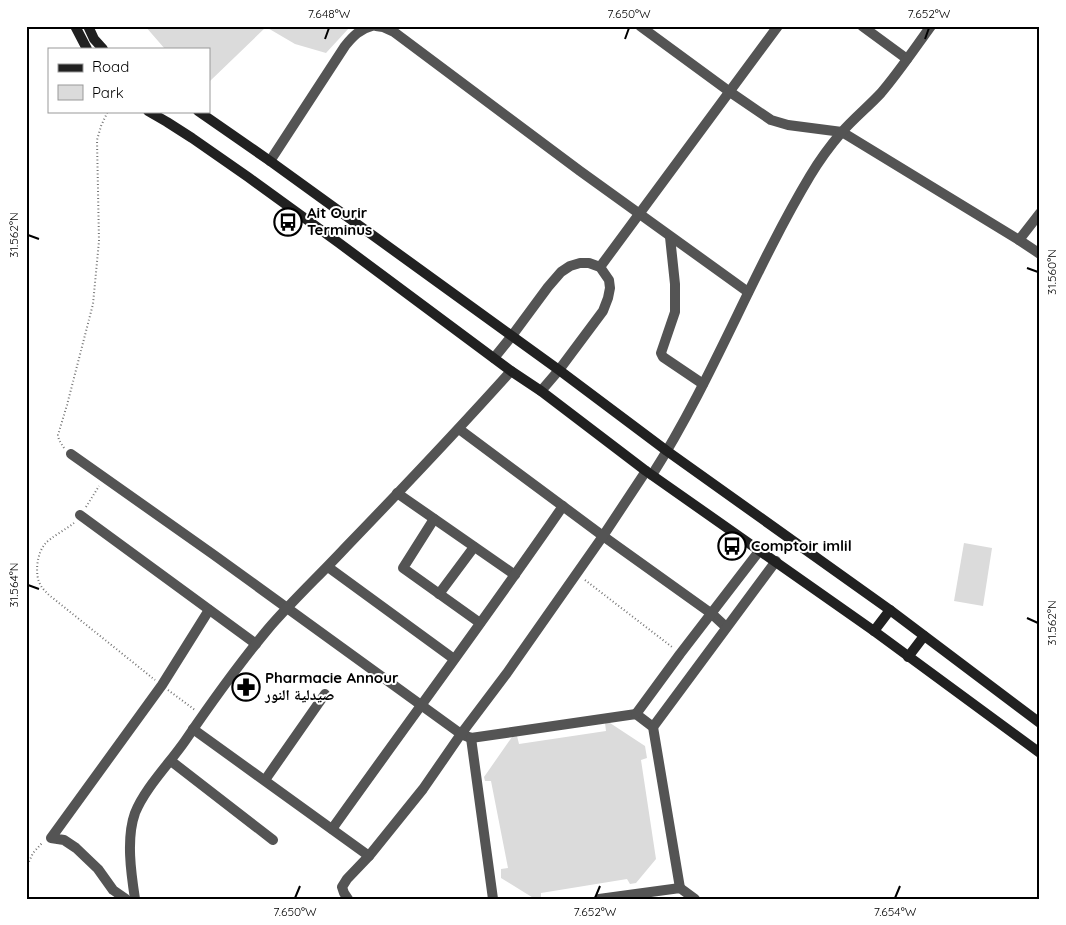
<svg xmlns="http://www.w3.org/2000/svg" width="1066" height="925" viewBox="0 0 1066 925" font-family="Quicksand,'Noto Naskh Arabic',sans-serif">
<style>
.green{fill:#dbdbdb}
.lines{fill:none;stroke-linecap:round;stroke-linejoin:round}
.path{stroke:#767676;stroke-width:2;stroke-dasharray:1 2.5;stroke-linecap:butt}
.street{stroke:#545454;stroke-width:10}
.secondary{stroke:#212121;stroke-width:10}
.ticks{fill:none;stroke:#000;stroke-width:2}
.labels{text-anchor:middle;stroke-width:4;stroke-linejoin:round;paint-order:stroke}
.poi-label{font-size:15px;font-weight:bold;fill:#000;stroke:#fff;text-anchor:start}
.neatline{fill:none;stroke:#000;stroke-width:2}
.ticks-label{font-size:12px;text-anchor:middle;fill:#000}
</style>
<rect width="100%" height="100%" fill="#fff"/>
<g class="green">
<path d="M 145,26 L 351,26 L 349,28 L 326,53 L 295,44 L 266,27 L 209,82 L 209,49 L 165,49 Z"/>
<path d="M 964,543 L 992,548 L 983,606 L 954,601 Z"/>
<path d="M 605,723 L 610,723 L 645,746 L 647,758 L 641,760 L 656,859 L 636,883 L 630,884 L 627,879 L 541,893 L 541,898 L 535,899 L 501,878 L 501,869 L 508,868 L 491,781 L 485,781 L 484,777 L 512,737 L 517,736 L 519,744 L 606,731 Z"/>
</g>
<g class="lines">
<g class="path">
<path d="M 64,448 L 59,440 L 58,435 L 67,405 L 93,304 L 99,241 L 97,140 L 101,126 L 108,111"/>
<path d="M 86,507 L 99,486"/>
<path d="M 74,523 C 65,530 51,537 45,544 C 37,553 34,575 41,586 C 43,589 46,592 49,595 L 155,680"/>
<path d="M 585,580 L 672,647"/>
<path d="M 168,690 L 195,710"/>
<path d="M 26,868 L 33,853 L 42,843"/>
</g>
<g class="street">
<path d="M 376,26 L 383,27 L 394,32 L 580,171 L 748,292"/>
<path d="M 640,26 L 730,92 L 771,120 L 788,125 L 842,132 L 1019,240 L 1040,254"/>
<path d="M 862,26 L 907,59"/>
<path d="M 270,161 L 345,46 C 353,36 360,29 372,26"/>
<path d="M 670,237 L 675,284 L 675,312 L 661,353 L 663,357 L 703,384"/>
<path d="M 1019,240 L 1040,213"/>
<path d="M 600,267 L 778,26"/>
<path d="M 494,358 L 511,337 L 548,287 L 561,272 L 570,266 L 580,263 L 589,263 L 600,267 L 609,280 L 610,288 L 608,298 L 603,311 L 559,370 L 541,391"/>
<path d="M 459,429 L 603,536 L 712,614 L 726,627"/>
<path d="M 71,454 L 214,555 L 461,734 L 471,738 L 636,714 L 653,727 L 680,888"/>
<path d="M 652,475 C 713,379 752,273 810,176 C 819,161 829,147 841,133 C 853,119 868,107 881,93 C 899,72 915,48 931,26"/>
<path d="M 397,493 L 515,575"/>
<path d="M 80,515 L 256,644"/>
<path d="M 434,519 L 403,568 L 480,623"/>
<path d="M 328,567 L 454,659"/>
<path d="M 439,594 L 474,547"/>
<path d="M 636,714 L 680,654 L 760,550"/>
<path d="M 653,727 L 776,561"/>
<path d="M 193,729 L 369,856"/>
<path d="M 471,738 L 493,899"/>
<path d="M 171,761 L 273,840"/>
<path d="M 265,780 L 325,694"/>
<path d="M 332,829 C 409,721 488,615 563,506"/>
<path d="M 126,899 L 113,890 L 98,869 L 76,848 L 64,840 L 51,838 L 162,685 L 209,610"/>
<path d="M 135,899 C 131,873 126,838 135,813 C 145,788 169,764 185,741 C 211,703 238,665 268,629 C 292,601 320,575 346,547 C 402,489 457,431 511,371"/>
<path d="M 348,899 L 344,893 L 342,887 L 347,879 L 369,856 L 423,789 L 461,734 L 507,673 L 603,536 L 646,471"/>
<path d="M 599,899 L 680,888 L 695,899"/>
</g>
<g class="secondary">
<path d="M 75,26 L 87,49"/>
<path d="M 88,26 L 94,39 L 103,49"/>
<path d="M 148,111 L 167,122 L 192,138 L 248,177 L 339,243 L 511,371 L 541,391 L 646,471 L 874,631 L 1040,753"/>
<path d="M 198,111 L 270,161 L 559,370 L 667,451 L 890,610 L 1040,723"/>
<path d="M 874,631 L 890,610"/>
<path d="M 908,657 L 924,636"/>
</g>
</g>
<path class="ticks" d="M 325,39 L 329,28M 625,39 L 629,28M 925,39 L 929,28M 28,235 L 39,239M 1027,268 L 1038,272M 28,585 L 39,589M 1027,618 L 1038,623M 295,898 L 300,886M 595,898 L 600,886M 895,898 L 900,886"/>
<defs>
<g id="bus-ring" transform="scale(1.4375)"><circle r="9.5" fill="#fff" stroke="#000" stroke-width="1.5"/><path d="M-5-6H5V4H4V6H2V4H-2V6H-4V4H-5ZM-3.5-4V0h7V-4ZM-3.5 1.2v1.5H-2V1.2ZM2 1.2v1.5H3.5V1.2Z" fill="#000"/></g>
<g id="pharmacy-ring" transform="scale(1.4375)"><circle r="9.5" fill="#fff" stroke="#000" stroke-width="1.5"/><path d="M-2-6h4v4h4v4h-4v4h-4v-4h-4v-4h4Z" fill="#000"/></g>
</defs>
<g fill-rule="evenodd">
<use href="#bus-ring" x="288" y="222"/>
<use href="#bus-ring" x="732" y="546"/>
<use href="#pharmacy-ring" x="246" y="687"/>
</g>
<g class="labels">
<g class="poi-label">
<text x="307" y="218">Ait Ourir<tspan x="307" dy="17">Terminus</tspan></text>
<text x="751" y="551">Comptoir imlil</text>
<text x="265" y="683">Pharmacie Annour<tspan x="265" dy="17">صيدلية النور</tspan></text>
</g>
</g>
<rect width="1066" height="925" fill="none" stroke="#ffffff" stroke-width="55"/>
<rect x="48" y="48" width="162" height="65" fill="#ffffff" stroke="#999999"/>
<rect x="58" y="64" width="25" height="8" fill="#212121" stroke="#999999"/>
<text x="92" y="72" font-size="15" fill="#000000">Road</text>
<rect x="58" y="85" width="25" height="15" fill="#dbdbdb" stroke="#999999"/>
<text x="92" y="98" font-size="15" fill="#000000">Park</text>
<rect x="28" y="28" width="1010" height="870" class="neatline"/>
<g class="ticks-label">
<text x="329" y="18">7.648°W</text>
<text x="629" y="18">7.650°W</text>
<text x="929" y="18">7.652°W</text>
<text transform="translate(14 235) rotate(-90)" y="4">31.562°N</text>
<text transform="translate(1052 272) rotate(-90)" y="4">31.560°N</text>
<text transform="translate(14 585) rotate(-90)" y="4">31.564°N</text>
<text transform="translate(1052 623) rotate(-90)" y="4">31.562°N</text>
<text x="295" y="916">7.650°W</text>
<text x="595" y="916">7.652°W</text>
<text x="895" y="916">7.654°W</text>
</g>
</svg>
